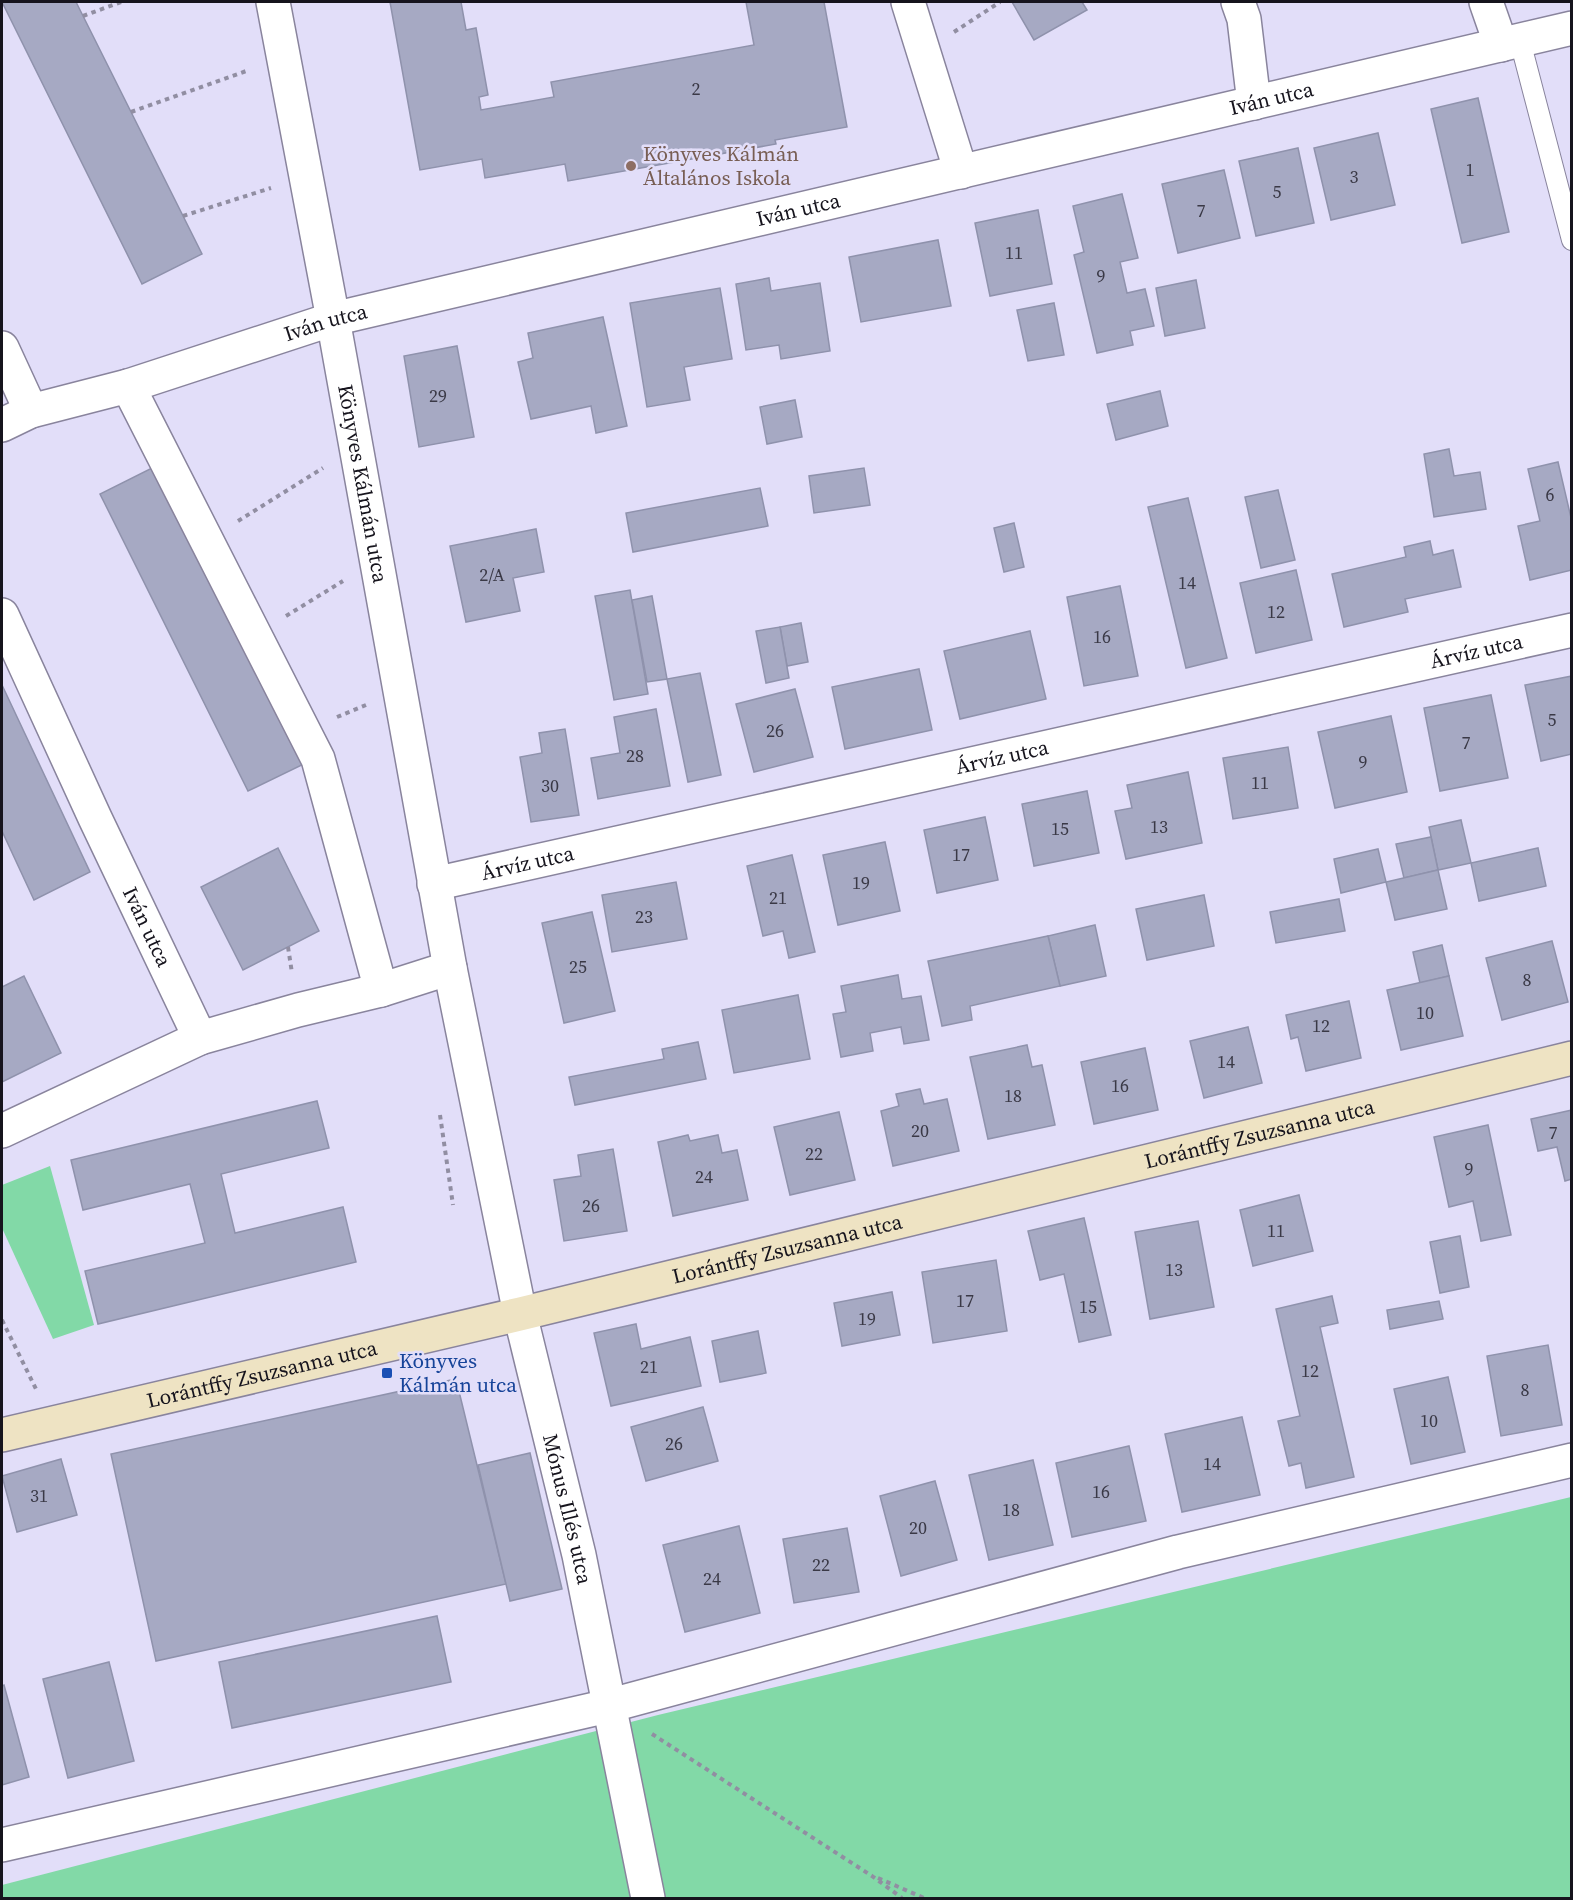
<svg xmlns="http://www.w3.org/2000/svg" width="1573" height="1900" viewBox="0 0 1573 1900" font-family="'Source Serif 4',serif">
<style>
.green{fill:#82d9a7}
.building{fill:#a6a9c3;stroke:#8f92ac;stroke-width:1.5}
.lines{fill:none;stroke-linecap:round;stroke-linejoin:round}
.lane-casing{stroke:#89849d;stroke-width:22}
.street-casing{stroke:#89849d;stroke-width:36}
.secondary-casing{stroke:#89849d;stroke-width:36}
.path{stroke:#918ea2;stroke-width:4;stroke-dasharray:4.5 4.5;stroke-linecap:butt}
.lane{stroke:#fff;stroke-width:20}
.street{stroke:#fff;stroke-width:33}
.secondary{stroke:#eee3c3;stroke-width:33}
.education-dot{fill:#8d6e63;stroke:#e2def9;stroke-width:2}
.transit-dot{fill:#1a4fb4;stroke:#e2def9;stroke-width:2}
.labels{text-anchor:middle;stroke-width:5;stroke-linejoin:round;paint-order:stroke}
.number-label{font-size:18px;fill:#3a3946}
.street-label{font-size:21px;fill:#16141d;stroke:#e2def9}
.education-label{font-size:21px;fill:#785e54;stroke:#e2def9;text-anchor:start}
.transit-label{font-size:21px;fill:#164399;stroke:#e2def9;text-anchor:start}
</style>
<rect width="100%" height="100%" fill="#e2def9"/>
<g class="green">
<path d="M 50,1166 L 94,1325 L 53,1339 L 2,1228 L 2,1185 Z"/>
<path d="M 1571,1497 L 1571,1898 L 2,1898 L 2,1885 L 658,1715 Z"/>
</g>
<g class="building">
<path d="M 2,2 L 76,2 L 202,254 L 142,284 Z"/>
<path d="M 390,2 L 461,2 L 466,30 L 476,28 L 488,95 L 479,97 L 481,110 L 554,97 L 551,82 L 754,45 L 746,2 L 824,2 L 847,127 L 775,140 L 776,144 L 568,181 L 565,164 L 485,178 L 482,159 L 420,170 Z"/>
<path d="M 1012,2 L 1082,2 L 1087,10 L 1034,40 Z"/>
<path d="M 1478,98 L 1509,232 L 1462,243 L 1431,109 Z"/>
<path d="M 1378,133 L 1395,205 L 1331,220 L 1314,148 Z"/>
<path d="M 1298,148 L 1314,223 L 1256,236 L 1239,161 Z"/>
<path d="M 1224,170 L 1240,238 L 1178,253 L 1162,184 Z"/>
<path d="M 1122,194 L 1138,258 L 1120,262 L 1127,293 L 1145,289 L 1154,326 L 1130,331 L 1133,345 L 1097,353 L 1074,255 L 1084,252 L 1073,206 Z"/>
<path d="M 1038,210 L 1052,284 L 990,296 L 975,223 Z"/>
<path d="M 938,240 L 951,306 L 861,322 L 849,257 Z"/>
<path d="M 769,278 L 771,291 L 820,283 L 830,351 L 781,359 L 779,345 L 746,350 L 736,284 Z"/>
<path d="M 1196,280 L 1205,328 L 1165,336 L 1156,288 Z"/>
<path d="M 720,288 L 732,359 L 684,367 L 690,400 L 647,407 L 630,303 Z"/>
<path d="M 1054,303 L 1064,355 L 1028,361 L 1017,310 Z"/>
<path d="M 603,317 L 627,426 L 596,433 L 591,406 L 531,419 L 518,362 L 533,358 L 528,333 Z"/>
<path d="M 457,346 L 474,437 L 419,447 L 404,356 Z"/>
<path d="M 1160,391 L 1168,426 L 1116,440 L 1107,404 Z"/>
<path d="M 795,400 L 802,437 L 767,444 L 760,407 Z"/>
<path d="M 1449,449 L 1454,476 L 1480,472 L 1486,509 L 1434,517 L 1424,454 Z"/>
<path d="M 1558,462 L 1572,522 L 1572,570 L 1530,580 L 1518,526 L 1540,521 L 1528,469 Z"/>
<path d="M 158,465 L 306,763 L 248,791 L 100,494 Z"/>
<path d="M 864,468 L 870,505 L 814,513 L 809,476 Z"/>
<path d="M 760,488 L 768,526 L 633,552 L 626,513 Z"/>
<path d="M 1278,490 L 1295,560 L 1261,568 L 1245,497 Z"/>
<path d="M 1188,498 L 1227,658 L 1186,668 L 1148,507 Z"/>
<path d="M 1014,523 L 1024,567 L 1004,572 L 994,528 Z"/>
<path d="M 536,529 L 544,572 L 513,578 L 520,611 L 466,622 L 450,546 Z"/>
<path d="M 1430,541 L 1433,555 L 1453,550 L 1461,587 L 1405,599 L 1408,612 L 1344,627 L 1332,574 L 1406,557 L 1404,547 Z"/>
<path d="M 1296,570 L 1312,640 L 1256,653 L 1240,583 Z"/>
<path d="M 1120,586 L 1138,676 L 1084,686 L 1067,597 Z"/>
<path d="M 630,590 L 648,694 L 614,700 L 595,596 Z"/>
<path d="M 652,596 L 667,679 L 647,682 L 632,600 Z"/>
<path d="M 801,623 L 808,662 L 787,666 L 780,627 Z"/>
<path d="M 780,627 L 789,678 L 766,683 L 756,631 Z"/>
<path d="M 1030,631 L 1046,699 L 960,719 L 944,651 Z"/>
<path d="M 919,669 L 932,730 L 845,749 L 832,687 Z"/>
<path d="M 700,673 L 721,775 L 688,782 L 667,679 Z"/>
<path d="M 1572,676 L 1572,754 L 1541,761 L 1525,685 Z"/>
<path d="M 2,685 L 90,872 L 34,900 L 2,831 Z"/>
<path d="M 795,689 L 813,757 L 754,772 L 736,704 Z"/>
<path d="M 1491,695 L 1508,778 L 1440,791 L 1424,708 Z"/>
<path d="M 656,709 L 670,786 L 598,799 L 591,758 L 620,753 L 614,717 Z"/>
<path d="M 1391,716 L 1407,792 L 1335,808 L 1318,732 Z"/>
<path d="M 565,729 L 579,815 L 531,822 L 520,757 L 542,753 L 539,733 Z"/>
<path d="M 1288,747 L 1298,808 L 1233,819 L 1223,758 Z"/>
<path d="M 1188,772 L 1202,843 L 1126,859 L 1115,811 L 1132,808 L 1127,785 Z"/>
<path d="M 1087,791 L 1099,853 L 1034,866 L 1022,804 Z"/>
<path d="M 985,817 L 998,880 L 937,893 L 924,830 Z"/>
<path d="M 1461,820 L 1471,863 L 1438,870 L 1429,827 Z"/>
<path d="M 1431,837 L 1438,870 L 1404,878 L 1396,844 Z"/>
<path d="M 885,842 L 900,911 L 838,925 L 823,855 Z"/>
<path d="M 278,848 L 319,931 L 243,970 L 201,887 Z"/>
<path d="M 1538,848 L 1546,886 L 1479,901 L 1471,863 Z"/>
<path d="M 1378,849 L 1386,882 L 1341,893 L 1334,859 Z"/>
<path d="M 792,855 L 815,952 L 789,958 L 783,931 L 763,936 L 747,866 Z"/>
<path d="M 1438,870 L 1447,909 L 1395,920 L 1386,882 Z"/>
<path d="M 676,882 L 687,939 L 612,952 L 602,895 Z"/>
<path d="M 1204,895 L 1214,946 L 1147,960 L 1136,909 Z"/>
<path d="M 1339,899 L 1345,931 L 1276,943 L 1270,912 Z"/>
<path d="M 592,912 L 615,1011 L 564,1023 L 542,923 Z"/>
<path d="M 1095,925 L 1106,976 L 1060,986 L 1048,936 Z"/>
<path d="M 1048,936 L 1060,986 L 970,1006 L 972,1020 L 942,1026 L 928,961 Z"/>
<path d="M 1552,941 L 1568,1002 L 1502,1020 L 1486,958 Z"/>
<path d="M 1442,945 L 1449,976 L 1420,983 L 1413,952 Z"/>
<path d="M 898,975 L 902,999 L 921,996 L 929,1040 L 904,1044 L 901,1027 L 870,1033 L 873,1051 L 841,1057 L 833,1014 L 846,1012 L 841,986 Z"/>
<path d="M 24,976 L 61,1053 L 2,1082 L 2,987 Z"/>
<path d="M 1449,976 L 1463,1036 L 1401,1050 L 1387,990 Z"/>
<path d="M 798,995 L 810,1059 L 734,1073 L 722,1010 Z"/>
<path d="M 1349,1001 L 1361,1058 L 1306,1071 L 1298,1037 L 1291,1039 L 1286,1015 Z"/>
<path d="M 1248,1027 L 1262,1083 L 1204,1098 L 1190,1041 Z"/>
<path d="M 698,1042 L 706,1079 L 575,1105 L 569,1077 L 664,1059 L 662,1049 Z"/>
<path d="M 1027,1045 L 1032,1067 L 1042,1065 L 1055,1125 L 988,1139 L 970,1057 Z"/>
<path d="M 1145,1048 L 1158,1110 L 1094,1124 L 1081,1062 Z"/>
<path d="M 920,1089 L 924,1104 L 947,1099 L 959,1151 L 893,1166 L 881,1111 L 899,1106 L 896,1094 Z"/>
<path d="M 317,1101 L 329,1148 L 221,1174 L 235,1233 L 343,1207 L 356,1262 L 98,1324 L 85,1271 L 205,1243 L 190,1184 L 83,1210 L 71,1160 Z"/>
<path d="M 1572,1110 L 1572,1179 L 1565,1181 L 1557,1147 L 1538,1151 L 1531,1119 Z"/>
<path d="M 839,1112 L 855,1180 L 790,1195 L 774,1127 Z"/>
<path d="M 1488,1125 L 1511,1235 L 1481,1241 L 1473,1201 L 1449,1207 L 1434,1137 Z"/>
<path d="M 688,1135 L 690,1141 L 718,1135 L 722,1153 L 737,1150 L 748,1200 L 673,1216 L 658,1142 Z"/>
<path d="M 613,1149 L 627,1231 L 564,1241 L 554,1180 L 581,1176 L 578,1155 Z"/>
<path d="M 1299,1195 L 1313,1251 L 1253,1266 L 1240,1210 Z"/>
<path d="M 1084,1218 L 1111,1335 L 1079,1342 L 1064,1274 L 1040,1280 L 1028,1231 Z"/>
<path d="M 1198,1221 L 1214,1307 L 1150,1319 L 1135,1232 Z"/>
<path d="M 1460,1236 L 1469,1287 L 1440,1293 L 1430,1242 Z"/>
<path d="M 996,1260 L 1007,1331 L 933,1343 L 922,1272 Z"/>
<path d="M 892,1292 L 900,1335 L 842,1346 L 834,1303 Z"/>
<path d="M 1332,1296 L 1338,1323 L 1320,1327 L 1354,1477 L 1306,1488 L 1301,1463 L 1289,1466 L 1278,1421 L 1300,1416 L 1276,1309 Z"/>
<path d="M 1439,1301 L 1443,1319 L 1390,1329 L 1387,1310 Z"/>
<path d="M 636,1324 L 641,1349 L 690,1337 L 701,1386 L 611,1406 L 594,1333 Z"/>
<path d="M 758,1331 L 766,1373 L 720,1382 L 712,1341 Z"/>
<path d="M 1548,1345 L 1562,1425 L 1501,1436 L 1487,1356 Z"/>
<path d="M 1448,1377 L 1465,1452 L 1411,1464 L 1394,1389 Z"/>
<path d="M 456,1379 L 506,1584 L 156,1661 L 111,1454 Z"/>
<path d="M 703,1407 L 718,1461 L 646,1481 L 631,1427 Z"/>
<path d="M 1242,1417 L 1260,1495 L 1182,1512 L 1165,1434 Z"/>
<path d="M 1129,1446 L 1146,1521 L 1072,1537 L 1056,1463 Z"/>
<path d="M 530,1453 L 562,1589 L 510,1601 L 478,1465 Z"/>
<path d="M 61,1459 L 77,1515 L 17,1532 L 2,1476 Z"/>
<path d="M 1033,1460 L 1053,1545 L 989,1560 L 969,1475 Z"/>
<path d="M 935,1481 L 957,1560 L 901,1576 L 880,1496 Z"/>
<path d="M 739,1526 L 760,1613 L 685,1632 L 663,1545 Z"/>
<path d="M 847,1528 L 859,1592 L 794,1603 L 783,1539 Z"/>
<path d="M 437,1616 L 451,1682 L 232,1728 L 219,1662 Z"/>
<path d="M 109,1662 L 134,1761 L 68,1778 L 43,1679 Z"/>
<path d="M 4,1685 L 29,1777 L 2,1785 L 2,1686 Z"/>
</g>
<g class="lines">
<g class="lane-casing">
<path id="lane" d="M 1520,41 L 1572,240"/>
</g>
<g class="street-casing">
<g id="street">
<path id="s1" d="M 273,2 L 333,319 L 450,968 L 520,1314 L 579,1555 L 648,1898"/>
<path d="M 908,2 L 961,172"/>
<path d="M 1238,2 L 1244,19 L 1254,103"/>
<path d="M 1486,2 L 1501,45"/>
<path d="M 2,348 L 31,411"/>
<path d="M 128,386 L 318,759 L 381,990"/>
<path id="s2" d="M 2,425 L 31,411 L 128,386 L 333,319 L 1572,28"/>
<path id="s3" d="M 2,615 L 95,818 L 200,1038"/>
<path id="s4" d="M 434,884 L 1572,630"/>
<path d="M 2,1131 L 200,1038 L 298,1010 L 381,990 L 450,968"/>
<path d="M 2,1845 L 608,1706 L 1178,1552 L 1572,1460"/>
</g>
</g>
<g class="secondary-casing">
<g id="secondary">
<path id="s5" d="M 2,1435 L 520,1314 L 1572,1058"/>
</g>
</g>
<g class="path">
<path d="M 83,16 L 121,2"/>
<path d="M 954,32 L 1000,2"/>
<path d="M 131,112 L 249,70"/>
<path d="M 183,216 L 271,188"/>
<path d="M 238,521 L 323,468"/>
<path d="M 286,616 L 343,581"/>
<path d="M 337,717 L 366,705"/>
<path d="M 288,947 L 292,973"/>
<path d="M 440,1115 L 453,1205"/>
<path d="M 2,1320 L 36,1389"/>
<path d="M 652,1734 L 872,1876 L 902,1898"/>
<path d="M 878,1878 L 924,1898"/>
</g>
<use href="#lane" class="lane"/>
<use href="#street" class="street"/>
<use href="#secondary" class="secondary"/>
</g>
<circle class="education-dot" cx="631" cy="166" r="6"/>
<rect class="transit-dot" x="381" y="1367" width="12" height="12" rx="3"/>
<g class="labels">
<g class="number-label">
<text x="696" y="95">2</text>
<text x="1470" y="176">1</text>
<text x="1354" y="183">3</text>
<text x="1277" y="198">5</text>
<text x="1201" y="217">7</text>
<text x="1014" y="259">11</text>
<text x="1101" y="282">9</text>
<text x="438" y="402">29</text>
<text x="1550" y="501">6</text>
<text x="492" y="581">2/A</text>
<text x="1187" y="589">14</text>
<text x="1276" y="618">12</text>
<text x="1102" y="643">16</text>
<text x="1552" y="726">5</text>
<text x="775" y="737">26</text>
<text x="1466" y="749">7</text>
<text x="635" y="762">28</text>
<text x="1363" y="768">9</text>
<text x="1260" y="789">11</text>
<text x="550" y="792">30</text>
<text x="1159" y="833">13</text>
<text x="1060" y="835">15</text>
<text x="961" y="861">17</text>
<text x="861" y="889">19</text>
<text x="778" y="904">21</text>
<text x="644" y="923">23</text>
<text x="578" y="973">25</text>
<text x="1527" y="986">8</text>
<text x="1425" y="1019">10</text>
<text x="1321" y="1032">12</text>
<text x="1226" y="1068">14</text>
<text x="1120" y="1092">16</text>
<text x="1013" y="1102">18</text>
<text x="920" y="1137">20</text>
<text x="1553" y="1139">7</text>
<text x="814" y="1160">22</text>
<text x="1469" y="1175">9</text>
<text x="704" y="1183">24</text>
<text x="591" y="1212">26</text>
<text x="1276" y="1237">11</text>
<text x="1174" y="1276">13</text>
<text x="965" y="1307">17</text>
<text x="1088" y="1313">15</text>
<text x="867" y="1325">19</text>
<text x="649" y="1373">21</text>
<text x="1310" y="1377">12</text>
<text x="1525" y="1396">8</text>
<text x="1429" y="1427">10</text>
<text x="674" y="1450">26</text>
<text x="1212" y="1470">14</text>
<text x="1101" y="1498">16</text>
<text x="39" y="1502">31</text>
<text x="1011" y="1516">18</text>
<text x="918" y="1534">20</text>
<text x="821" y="1571">22</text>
<text x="712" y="1585">24</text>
</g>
<g class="street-label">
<text dy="7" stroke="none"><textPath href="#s2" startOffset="1312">Iván utca</textPath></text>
<text dy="7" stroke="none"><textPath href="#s2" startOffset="826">Iván utca</textPath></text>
<text dy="7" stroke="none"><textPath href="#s2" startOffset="340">Iván utca</textPath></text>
<text dy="7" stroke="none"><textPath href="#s1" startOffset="490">Könyves Kálmán utca</textPath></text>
<text dy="7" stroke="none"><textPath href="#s4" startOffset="1068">Árvíz utca</textPath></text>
<text dy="7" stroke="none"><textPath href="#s4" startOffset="582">Árvíz utca</textPath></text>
<text dy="7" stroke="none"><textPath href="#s4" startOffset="96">Árvíz utca</textPath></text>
<text dy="7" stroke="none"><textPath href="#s3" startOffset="344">Iván utca</textPath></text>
<text dy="7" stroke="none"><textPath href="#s5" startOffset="1293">Lorántffy Zsuzsanna utca</textPath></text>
<text dy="7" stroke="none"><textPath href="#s5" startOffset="807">Lorántffy Zsuzsanna utca</textPath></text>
<text dy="7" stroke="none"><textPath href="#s5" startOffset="267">Lorántffy Zsuzsanna utca</textPath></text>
<text dy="7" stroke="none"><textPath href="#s1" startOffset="1536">Mónus Illés utca</textPath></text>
</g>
<g class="education-label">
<text x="643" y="161">Könyves Kálmán<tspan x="643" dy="24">Általános Iskola</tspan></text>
</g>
<g class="transit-label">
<text x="399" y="1368">Könyves<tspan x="399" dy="24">Kálmán utca</tspan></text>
</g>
</g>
<rect width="1573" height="1900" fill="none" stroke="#16141d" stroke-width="6"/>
</svg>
